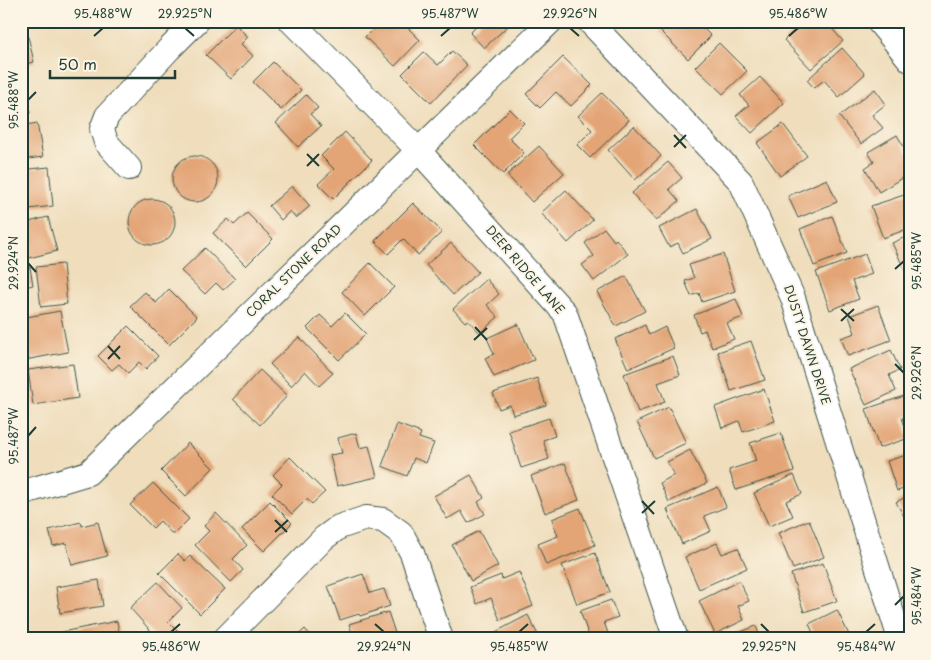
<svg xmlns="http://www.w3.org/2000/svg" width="931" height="660" viewBox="0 0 931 660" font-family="'Playpen Sans',sans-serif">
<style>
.building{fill:#e3a476}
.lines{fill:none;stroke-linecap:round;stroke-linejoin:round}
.minor-casing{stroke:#3e5548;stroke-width:26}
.minor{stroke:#fff;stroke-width:24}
.ticks{fill:none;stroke:#1f3d34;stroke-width:2}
.labels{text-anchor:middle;stroke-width:4;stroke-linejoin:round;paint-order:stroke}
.street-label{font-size:12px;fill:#1f3d34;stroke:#fcf5e5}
.neatline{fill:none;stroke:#1f3d34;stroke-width:2}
.ticks-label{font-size:12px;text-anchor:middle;fill:#1f3d34}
</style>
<rect width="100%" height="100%" fill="#fcf5e5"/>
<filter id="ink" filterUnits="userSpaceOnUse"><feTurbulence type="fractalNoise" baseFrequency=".02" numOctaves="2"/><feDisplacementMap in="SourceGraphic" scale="10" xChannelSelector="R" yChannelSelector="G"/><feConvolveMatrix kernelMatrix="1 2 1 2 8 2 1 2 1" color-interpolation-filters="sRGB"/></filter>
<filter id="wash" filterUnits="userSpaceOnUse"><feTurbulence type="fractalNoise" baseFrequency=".0096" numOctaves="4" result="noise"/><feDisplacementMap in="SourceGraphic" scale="20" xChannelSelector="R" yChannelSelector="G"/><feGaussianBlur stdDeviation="1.12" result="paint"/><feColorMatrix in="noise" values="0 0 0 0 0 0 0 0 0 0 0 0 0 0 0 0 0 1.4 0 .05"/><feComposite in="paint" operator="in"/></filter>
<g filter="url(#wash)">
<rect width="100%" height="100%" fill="#efddbb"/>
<g id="blocks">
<g class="building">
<path d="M 381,21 L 401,21 L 420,40 L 395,66 L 365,37 Z"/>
<path d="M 482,21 L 513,21 L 484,48 L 470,33 Z"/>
<path d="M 669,21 L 696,21 L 711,36 L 688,59 L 660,31 Z"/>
<path d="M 768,21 L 786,21 L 777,30 Z"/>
<path d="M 806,21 L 825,21 L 843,41 L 811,69 L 784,40 Z"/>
<path d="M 21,23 L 25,23 L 34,62 L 21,65 Z"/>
<path d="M 236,25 L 248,37 L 241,44 L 253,56 L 231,79 L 206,55 Z"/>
<path d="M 719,43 L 747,71 L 723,94 L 695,67 Z"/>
<path d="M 842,48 L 865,74 L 839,97 L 824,80 L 814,88 L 807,80 Z"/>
<path d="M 452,51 L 467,65 L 431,103 L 402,74 L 424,52 L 438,65 Z"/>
<path d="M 563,57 L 592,85 L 571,106 L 556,92 L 540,108 L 526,94 Z"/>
<path d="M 273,62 L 301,90 L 281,110 L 253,82 Z"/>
<path d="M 24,73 L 30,113 L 21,115 L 21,74 Z"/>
<path d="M 760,77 L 784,103 L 752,133 L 736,116 L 749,105 L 740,95 Z"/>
<path d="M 875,89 L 886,104 L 872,115 L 883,128 L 861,144 L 839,116 Z"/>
<path d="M 602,93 L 629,120 L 590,158 L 577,145 L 592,130 L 578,116 Z"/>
<path d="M 306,95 L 318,108 L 310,114 L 321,126 L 298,147 L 276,123 Z"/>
<path d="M 510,109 L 524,123 L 509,138 L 524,153 L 503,174 L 474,145 Z"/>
<path d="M 37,123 L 43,157 L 21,160 L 21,126 Z"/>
<path d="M 783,124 L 807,156 L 780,176 L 757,143 Z"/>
<path d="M 634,126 L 661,156 L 635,180 L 608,150 Z"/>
<path d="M 345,132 L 372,160 L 333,199 L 318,184 L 334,169 L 321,156 Z"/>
<path d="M 897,135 L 910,157 L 910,173 L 879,192 L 865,168 L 874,162 L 868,152 Z"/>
<path d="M 539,146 L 564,173 L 532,202 L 507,175 Z"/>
<circle cx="195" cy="179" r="23"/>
<path d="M 668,162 L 682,178 L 669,189 L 679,201 L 656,221 L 632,193 Z"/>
<path d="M 49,167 L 53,206 L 21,210 L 21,170 Z"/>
<path d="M 827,179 L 837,202 L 798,218 L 788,196 Z"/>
<path d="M 292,186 L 310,206 L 296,218 L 290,211 L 281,220 L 269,206 Z"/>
<path d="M 566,190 L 593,220 L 568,243 L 541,213 Z"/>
<path d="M 910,193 L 910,228 L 883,238 L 871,206 Z"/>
<circle cx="152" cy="222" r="23"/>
<path d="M 413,203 L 442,232 L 418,255 L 403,239 L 388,254 L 375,241 Z"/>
<path d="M 697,209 L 712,239 L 683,253 L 678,243 L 669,247 L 659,228 Z"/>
<path d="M 247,213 L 273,239 L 246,266 L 213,233 L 228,219 L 234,225 Z"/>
<path d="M 832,216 L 847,253 L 814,266 L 800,229 Z"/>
<path d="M 48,217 L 57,251 L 21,260 L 21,224 Z"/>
<path d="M 604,228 L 614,241 L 616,239 L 628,254 L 594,281 L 582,265 L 594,256 L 585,243 Z"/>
<path d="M 910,235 L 910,276 L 908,277 L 892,243 Z"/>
<path d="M 451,243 L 478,272 L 453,295 L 426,265 Z"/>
<path d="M 205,248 L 235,279 L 223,290 L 216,283 L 205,294 L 181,271 Z"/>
<path d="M 723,254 L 735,291 L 702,302 L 699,293 L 691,296 L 685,281 L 694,278 L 689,265 Z"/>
<path d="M 865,254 L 872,274 L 852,281 L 859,299 L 830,310 L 816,272 Z"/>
<path d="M 370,263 L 394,287 L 365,316 L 342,292 Z"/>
<path d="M 63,264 L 67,304 L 41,307 L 36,267 Z"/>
<path d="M 30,267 L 33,285 L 21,288 L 21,268 Z"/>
<path d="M 626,276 L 645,311 L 616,326 L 597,292 Z"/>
<path d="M 486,279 L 499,294 L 487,305 L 498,317 L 480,333 L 468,320 L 465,322 L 453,309 Z"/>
<path d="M 169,289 L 197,317 L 169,345 L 130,306 L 145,292 L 156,303 Z"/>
<path d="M 736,299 L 743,317 L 727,323 L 734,339 L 712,348 L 705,330 L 700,332 L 694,315 Z"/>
<path d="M 878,305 L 891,340 L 848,356 L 841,338 L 855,333 L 849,316 Z"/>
<path d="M 60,311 L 68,352 L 25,360 L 21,342 L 21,318 Z"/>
<path d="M 345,313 L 366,334 L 339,360 L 307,328 L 320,315 L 332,326 Z"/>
<path d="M 518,324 L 534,360 L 494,377 L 485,358 L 494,354 L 487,338 Z"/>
<path d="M 645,325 L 649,335 L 665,327 L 674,348 L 628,369 L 615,339 Z"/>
<path d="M 128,326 L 158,356 L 146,369 L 139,362 L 128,373 L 119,364 L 112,370 L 98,356 Z"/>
<path d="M 299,337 L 333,373 L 319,386 L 305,371 L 291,386 L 270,364 Z"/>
<path d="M 751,341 L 765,380 L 731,391 L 718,352 Z"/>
<path d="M 891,350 L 900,370 L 889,375 L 896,391 L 866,405 L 849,369 Z"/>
<path d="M 673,356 L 680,375 L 658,383 L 665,402 L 638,412 L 624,374 Z"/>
<path d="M 73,364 L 78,398 L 33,405 L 28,370 Z"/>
<path d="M 260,370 L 287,396 L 260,425 L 233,399 Z"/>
<path d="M 537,378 L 546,405 L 513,415 L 510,405 L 499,409 L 493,393 Z"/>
<path d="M 764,389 L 775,421 L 743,432 L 739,421 L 722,428 L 715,407 Z"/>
<path d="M 910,394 L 910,415 L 902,418 L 909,438 L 879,448 L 866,409 Z"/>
<path d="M 669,407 L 686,443 L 654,458 L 637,422 Z"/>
<path d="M 549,418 L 555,436 L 543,440 L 549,459 L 521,468 L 509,431 Z"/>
<path d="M 397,424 L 421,433 L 419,438 L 434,443 L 426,463 L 414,458 L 407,476 L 382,466 Z"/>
<path d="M 356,433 L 360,448 L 369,446 L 377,477 L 337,486 L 330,455 L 342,453 L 338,438 Z"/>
<path d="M 781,433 L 794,471 L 736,490 L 729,470 L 756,461 L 750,443 Z"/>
<path d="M 188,443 L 213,468 L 186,496 L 161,471 Z"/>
<path d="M 690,450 L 707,483 L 669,502 L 660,483 L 674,475 L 667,462 Z"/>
<path d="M 910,454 L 910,487 L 897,491 L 887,461 Z"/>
<path d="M 290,457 L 325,492 L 312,504 L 307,499 L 292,514 L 272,494 L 282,484 L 273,475 Z"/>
<path d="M 565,463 L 579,500 L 545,513 L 531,476 Z"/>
<path d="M 471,475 L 484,498 L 478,502 L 485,514 L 468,523 L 461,511 L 447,519 L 434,496 Z"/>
<path d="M 794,475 L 802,494 L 786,501 L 793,516 L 769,526 L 754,493 Z"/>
<path d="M 153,483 L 189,519 L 173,535 L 160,521 L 153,528 L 130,505 Z"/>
<path d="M 718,487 L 726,507 L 704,516 L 711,531 L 682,544 L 667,509 Z"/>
<path d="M 910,495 L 910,527 L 896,502 Z"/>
<path d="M 270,501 L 292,523 L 264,551 L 242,529 Z"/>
<path d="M 580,508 L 595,545 L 546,565 L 538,544 L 558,536 L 552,519 Z"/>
<path d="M 216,513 L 247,545 L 233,559 L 243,570 L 231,582 L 195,545 L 209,531 L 204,526 Z"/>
<path d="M 809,520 L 824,557 L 793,569 L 778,533 Z"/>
<path d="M 81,522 L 82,526 L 98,522 L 107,556 L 72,565 L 66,543 L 53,546 L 49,530 Z"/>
<path d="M 479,531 L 498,566 L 471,581 L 452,545 Z"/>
<path d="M 717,543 L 722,554 L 738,548 L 747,568 L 699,589 L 685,557 Z"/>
<path d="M 595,553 L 610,592 L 577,604 L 562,565 Z"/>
<path d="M 178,554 L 185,561 L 190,556 L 225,589 L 200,614 L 159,573 Z"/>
<path d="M 823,563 L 837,601 L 804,612 L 791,574 Z"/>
<path d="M 519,572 L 533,606 L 500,620 L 491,598 L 477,604 L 470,587 L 501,575 L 502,579 Z"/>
<path d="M 363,574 L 370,593 L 384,589 L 390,606 L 360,616 L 359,614 L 340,620 L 328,586 Z"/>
<path d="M 99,580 L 103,606 L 60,613 L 56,587 Z"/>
<path d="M 739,581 L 749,601 L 738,606 L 744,620 L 715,634 L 699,601 Z"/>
<path d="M 158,582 L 182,608 L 168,622 L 181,635 L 177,639 L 158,639 L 130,608 Z"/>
<path d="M 611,600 L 618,617 L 604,622 L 610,639 L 590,639 L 580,611 Z"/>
<path d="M 837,610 L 851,639 L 816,639 L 809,624 Z"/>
<path d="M 388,612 L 397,639 L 354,639 L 349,624 Z"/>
<path d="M 528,615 L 540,639 L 487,639 L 486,637 Z"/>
<path d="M 117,621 L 120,639 L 64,639 L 62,632 Z"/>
<path d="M 756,626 L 761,639 L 723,639 Z"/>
<path d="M 305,629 L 314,639 L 294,639 Z"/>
</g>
</g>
</g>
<g filter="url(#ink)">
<use href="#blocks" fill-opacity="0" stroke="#3e5548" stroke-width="1"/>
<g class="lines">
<g class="minor-casing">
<g id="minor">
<path d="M 291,21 L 418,150 L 565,313 L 676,639"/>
<path d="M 589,21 L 741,182 L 793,298 L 900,639"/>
<path d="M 878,21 L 910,60"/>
<path d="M 129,168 L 106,142 L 102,129 L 107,116 L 169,49 L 197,21"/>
<path d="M 21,493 L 88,473 L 551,21"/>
<path d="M 225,639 L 324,538 L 339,527 L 366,518 L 383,520 L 401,533 L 412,553 L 441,639"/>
</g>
</g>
<use href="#minor" class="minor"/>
</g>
</g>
<path class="ticks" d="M 185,28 L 194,36M 570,28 L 579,36M 94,36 L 103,28M 441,36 L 450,28M 789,36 L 798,28M 28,100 L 36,92M 674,135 L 686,148M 674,147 L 686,135M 307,154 L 319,166M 307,166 L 319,154M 28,263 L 36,272M 895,269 L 904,261M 841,309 L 854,321M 841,321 L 854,309M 475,327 L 487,340M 474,340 L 487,328M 108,346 L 120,359M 108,359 L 120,346M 895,364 L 904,373M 28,436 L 36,427M 642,501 L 654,514M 642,513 L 655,501M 275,520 L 287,532M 275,532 L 288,520M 895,605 L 904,596M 375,624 L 384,632M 761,624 L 769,632M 171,632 L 180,624M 519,632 L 528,624M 866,632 L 875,624"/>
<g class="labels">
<g class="street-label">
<text transform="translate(525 270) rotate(49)" y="4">DEER RIDGE LANE</text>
<text transform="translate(294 271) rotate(-44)" y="4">CORAL STONE ROAD</text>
<text transform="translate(807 345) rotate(72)" y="4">DUSTY DAWN DRIVE</text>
</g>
</g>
<rect width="931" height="660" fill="none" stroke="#fcf5e5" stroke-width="55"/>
<path d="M50 70v8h125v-8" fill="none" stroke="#1f3d34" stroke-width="2.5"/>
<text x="58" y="70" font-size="15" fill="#1f3d34" stroke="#fcf5e5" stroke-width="4" paint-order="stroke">50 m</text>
<rect x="28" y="28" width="876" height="604" class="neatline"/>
<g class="ticks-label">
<text x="103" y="18">95.488°W</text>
<text x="185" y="18">29.925°N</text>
<text x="450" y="18">95.487°W</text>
<text x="570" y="18">29.926°N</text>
<text x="798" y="18">95.486°W</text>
<text transform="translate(14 100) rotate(-90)" y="4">95.488°W</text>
<text transform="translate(917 261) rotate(-90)" y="4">95.485°W</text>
<text transform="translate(14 263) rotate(-90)" y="4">29.924°N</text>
<text transform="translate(917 373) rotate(-90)" y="4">29.926°N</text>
<text transform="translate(14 436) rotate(-90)" y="4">95.487°W</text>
<text transform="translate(917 596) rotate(-90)" y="4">95.484°W</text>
<text x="171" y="651">95.486°W</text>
<text x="384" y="651">29.924°N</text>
<text x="519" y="651">95.485°W</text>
<text x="769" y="651">29.925°N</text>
<text x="866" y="651">95.484°W</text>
</g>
</svg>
